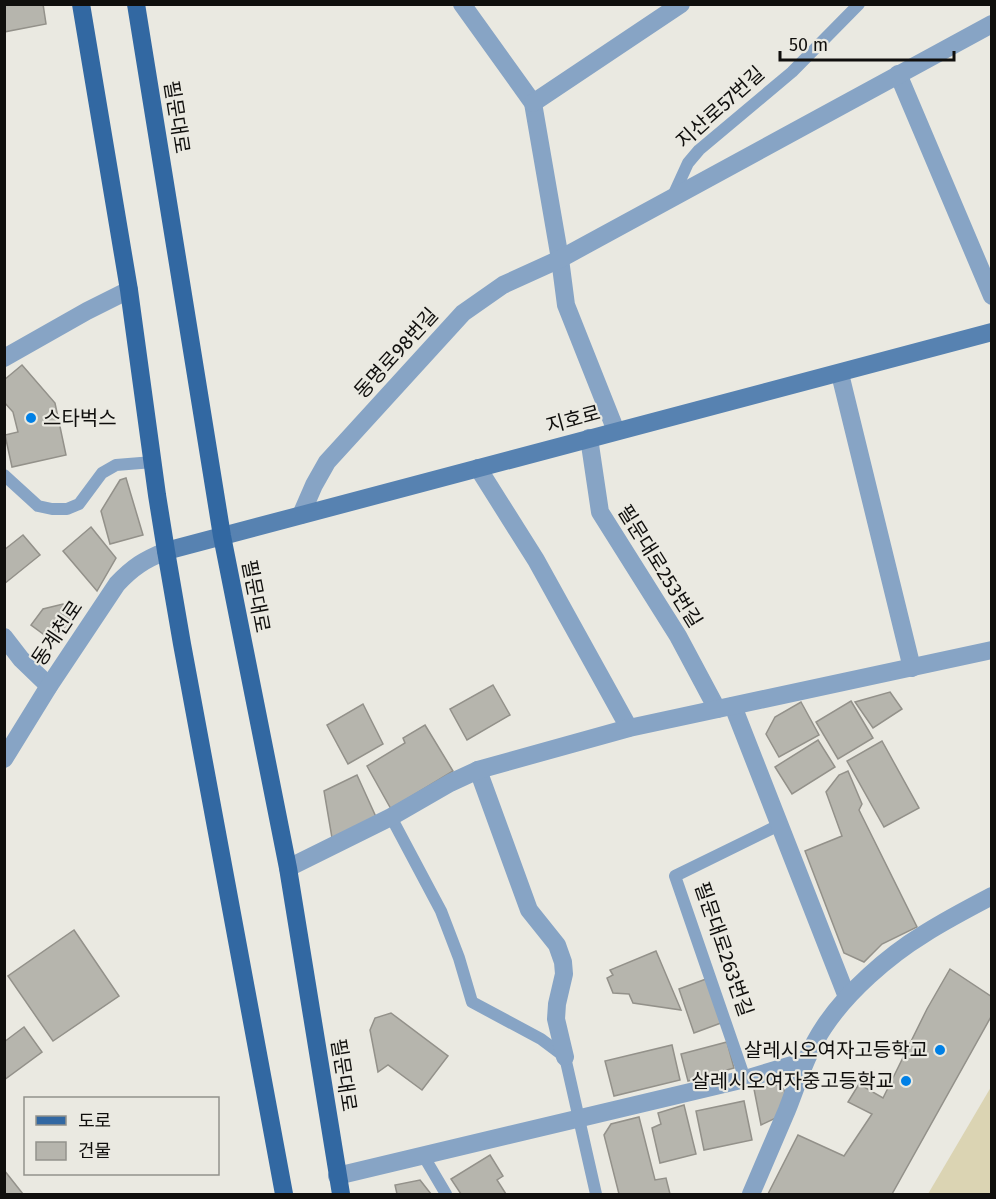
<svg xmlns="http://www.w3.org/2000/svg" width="996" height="1199" viewBox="0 0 996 1199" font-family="'Fira Sans','Noto Sans KR',sans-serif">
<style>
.green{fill:#dbd4b3}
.building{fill:#b6b5ad;stroke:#93918a;stroke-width:1.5}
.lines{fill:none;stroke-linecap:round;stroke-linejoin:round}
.lane{stroke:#87a4c5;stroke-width:12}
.street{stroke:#87a4c5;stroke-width:18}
.secondary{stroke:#5782b1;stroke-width:18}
.primary{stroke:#3268a2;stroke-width:18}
.poi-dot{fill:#0080e6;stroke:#eae9e1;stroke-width:2}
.labels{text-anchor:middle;stroke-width:4.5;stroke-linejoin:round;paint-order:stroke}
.street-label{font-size:20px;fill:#100f0d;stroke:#eae9e1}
.poi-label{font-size:20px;fill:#100f0d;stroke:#eae9e1;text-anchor:end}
</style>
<rect width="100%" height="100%" fill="#eae9e1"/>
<path class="green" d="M 991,1087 L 991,1194 L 928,1194 Z"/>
<g class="building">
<path d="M 4,4 L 43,4 L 46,24 L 4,32 Z"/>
<path d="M 22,365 L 55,403 L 66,455 L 12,467 L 5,435 L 18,432 L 13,412 L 4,402 L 4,380 Z"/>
<path d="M 126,478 L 143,535 L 110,544 L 101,511 L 120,480 Z"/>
<path d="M 91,527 L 116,558 L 97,591 L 63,551 Z"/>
<path d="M 23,535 L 40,555 L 4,584 L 4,550 Z"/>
<path d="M 63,604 L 75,613 L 54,642 L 31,625 L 43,609 Z"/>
<path d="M 493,685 L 510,715 L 467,740 L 450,709 Z"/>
<path d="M 890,692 L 902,709 L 873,728 L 855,702 Z"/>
<path d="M 851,701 L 873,738 L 838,759 L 816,722 Z"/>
<path d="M 801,702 L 819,735 L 779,757 L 766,734 L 775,717 Z"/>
<path d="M 363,704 L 383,744 L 348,764 L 327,725 Z"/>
<path d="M 425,725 L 453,771 L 391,809 L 367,766 L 405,743 L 403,738 Z"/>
<path d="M 818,740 L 835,767 L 792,794 L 775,767 Z"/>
<path d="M 882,741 L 919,808 L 884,827 L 847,761 Z"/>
<path d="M 848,771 L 862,804 L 859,810 L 917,927 L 882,944 L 864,962 L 844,953 L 805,851 L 842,836 L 826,792 L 839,775 Z"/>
<path d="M 357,775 L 376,817 L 332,838 L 324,791 Z"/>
<path d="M 74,930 L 119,996 L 53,1041 L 8,976 Z"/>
<path d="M 656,951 L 681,1010 L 633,1003 L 629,994 L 613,993 L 607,978 L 613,975 L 610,970 Z"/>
<path d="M 950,969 L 992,997 L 992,1015 L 892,1194 L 768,1194 L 798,1135 L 844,1156 L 872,1114 L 848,1102 L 859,1084 L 883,1098 L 927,1009 Z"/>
<path d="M 706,979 L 721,1023 L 694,1033 L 679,989 Z"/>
<path d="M 391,1013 L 448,1056 L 422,1090 L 388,1065 L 378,1072 L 370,1030 L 375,1018 Z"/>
<path d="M 24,1027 L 42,1052 L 4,1080 L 4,1042 Z"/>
<path d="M 727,1042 L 734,1068 L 688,1081 L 681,1054 Z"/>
<path d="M 672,1045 L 680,1080 L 614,1096 L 605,1061 Z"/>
<path d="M 781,1084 L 787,1096 L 778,1117 L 761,1125 L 754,1089 Z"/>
<path d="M 744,1101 L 752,1140 L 704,1150 L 696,1111 Z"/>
<path d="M 684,1105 L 696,1154 L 660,1163 L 652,1128 L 661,1124 L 658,1113 Z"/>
<path d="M 639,1117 L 655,1180 L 666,1178 L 670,1194 L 619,1194 L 604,1135 L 611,1124 Z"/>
<path d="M 490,1155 L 503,1176 L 497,1180 L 506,1194 L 461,1194 L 451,1179 Z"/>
<path d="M 4,1170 L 23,1194 L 4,1194 Z"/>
<path d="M 420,1180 L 431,1194 L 397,1194 L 395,1185 Z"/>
</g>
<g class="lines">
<g class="lane">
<path d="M 672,198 L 688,163 L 699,150 L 792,72 L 859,4"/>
<path d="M 4,475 L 38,506 L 52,509 L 67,509 L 79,504 L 102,473 L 116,465 L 153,462"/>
<path d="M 391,817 L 441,911 L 459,958 L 472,1002 L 541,1039 L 565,1057 L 596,1194"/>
<path d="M 745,1079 L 675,876 L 779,825"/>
<path d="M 423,1155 L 446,1194"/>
</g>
<g class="street">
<path d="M 462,4 L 533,103 L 560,259 L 566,305 L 616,431"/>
<path d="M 898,74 L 992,296"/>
<path d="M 533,103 L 681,4"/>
<path d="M 4,358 L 87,311 L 129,290"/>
<path d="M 840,374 L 912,668"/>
<path d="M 589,438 L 600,512 L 678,636 L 717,709"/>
<path d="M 478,468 L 536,560 L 629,728"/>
<path d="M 301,515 L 314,485 L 327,462 L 463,313 L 503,285 L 560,259 L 992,24"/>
<path d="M 4,637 L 21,659 L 49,686"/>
<path d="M 733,706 L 847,997"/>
<path d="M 4,759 L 49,686 L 117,584 C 133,567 144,560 166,551"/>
<path d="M 478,770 L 529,910 L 557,945 L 563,962 L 564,974 L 557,1004 L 556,1019 L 565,1057"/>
<path d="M 288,868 L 391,817 L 450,783 L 478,770 L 629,728 L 992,650"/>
<path d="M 337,1176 L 745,1079 L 805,1061"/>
<path d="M 751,1194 C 763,1166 775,1138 787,1110 C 798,1082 807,1052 824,1027 C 847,992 888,956 924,934 C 946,920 969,908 992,896"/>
</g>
<path class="secondary" d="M 166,551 L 992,332"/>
<g class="primary">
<path d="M 81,4 L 129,290 L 157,495 L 166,551 L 182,644 L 284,1194"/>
<path d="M 136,4 L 222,536 L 288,868 L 341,1194"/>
</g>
</g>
<g class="poi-dot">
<circle cx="31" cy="418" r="6"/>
<circle cx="940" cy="1050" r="6"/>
<circle cx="906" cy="1081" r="6"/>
</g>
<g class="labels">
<g class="street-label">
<text transform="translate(720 107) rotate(-42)" y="7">지산로57번길</text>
<text transform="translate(177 117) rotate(81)" y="7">필문대로</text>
<text transform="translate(396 353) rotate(-48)" y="7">동명로98번길</text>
<text transform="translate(573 419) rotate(-15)" y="7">지호로</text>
<text transform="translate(660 566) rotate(58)" y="7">필문대로253번길</text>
<text transform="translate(256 596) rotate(79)" y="7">필문대로</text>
<text transform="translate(57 633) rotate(-56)" y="7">동계천로</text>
<text transform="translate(724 949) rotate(71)" y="7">필문대로263번길</text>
<text transform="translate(344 1075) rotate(81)" y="7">필문대로</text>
</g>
<g class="poi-label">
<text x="43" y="425" text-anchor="start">스타벅스</text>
<text x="928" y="1057">살레시오여자고등학교</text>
<text x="894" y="1088">살레시오여자중고등학교</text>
</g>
</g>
<rect width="996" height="1199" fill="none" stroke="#100f0d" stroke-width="12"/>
<rect x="24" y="1097" width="195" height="78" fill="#eae9e1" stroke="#93928c" stroke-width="1.5"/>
<rect x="36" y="1116" width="30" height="9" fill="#3268a2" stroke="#93928c" stroke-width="1.5"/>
<text x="78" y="1127" font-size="18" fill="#100f0d">도로</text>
<rect x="36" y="1142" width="30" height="18" fill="#b6b5ad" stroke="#93928c" stroke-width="1.5"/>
<text x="78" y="1157" font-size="18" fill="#100f0d">건물</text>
<path d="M780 51v9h174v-9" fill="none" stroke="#100f0d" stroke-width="3"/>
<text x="789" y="51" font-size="18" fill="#100f0d" stroke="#eae9e1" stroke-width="4.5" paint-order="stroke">50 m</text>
</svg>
